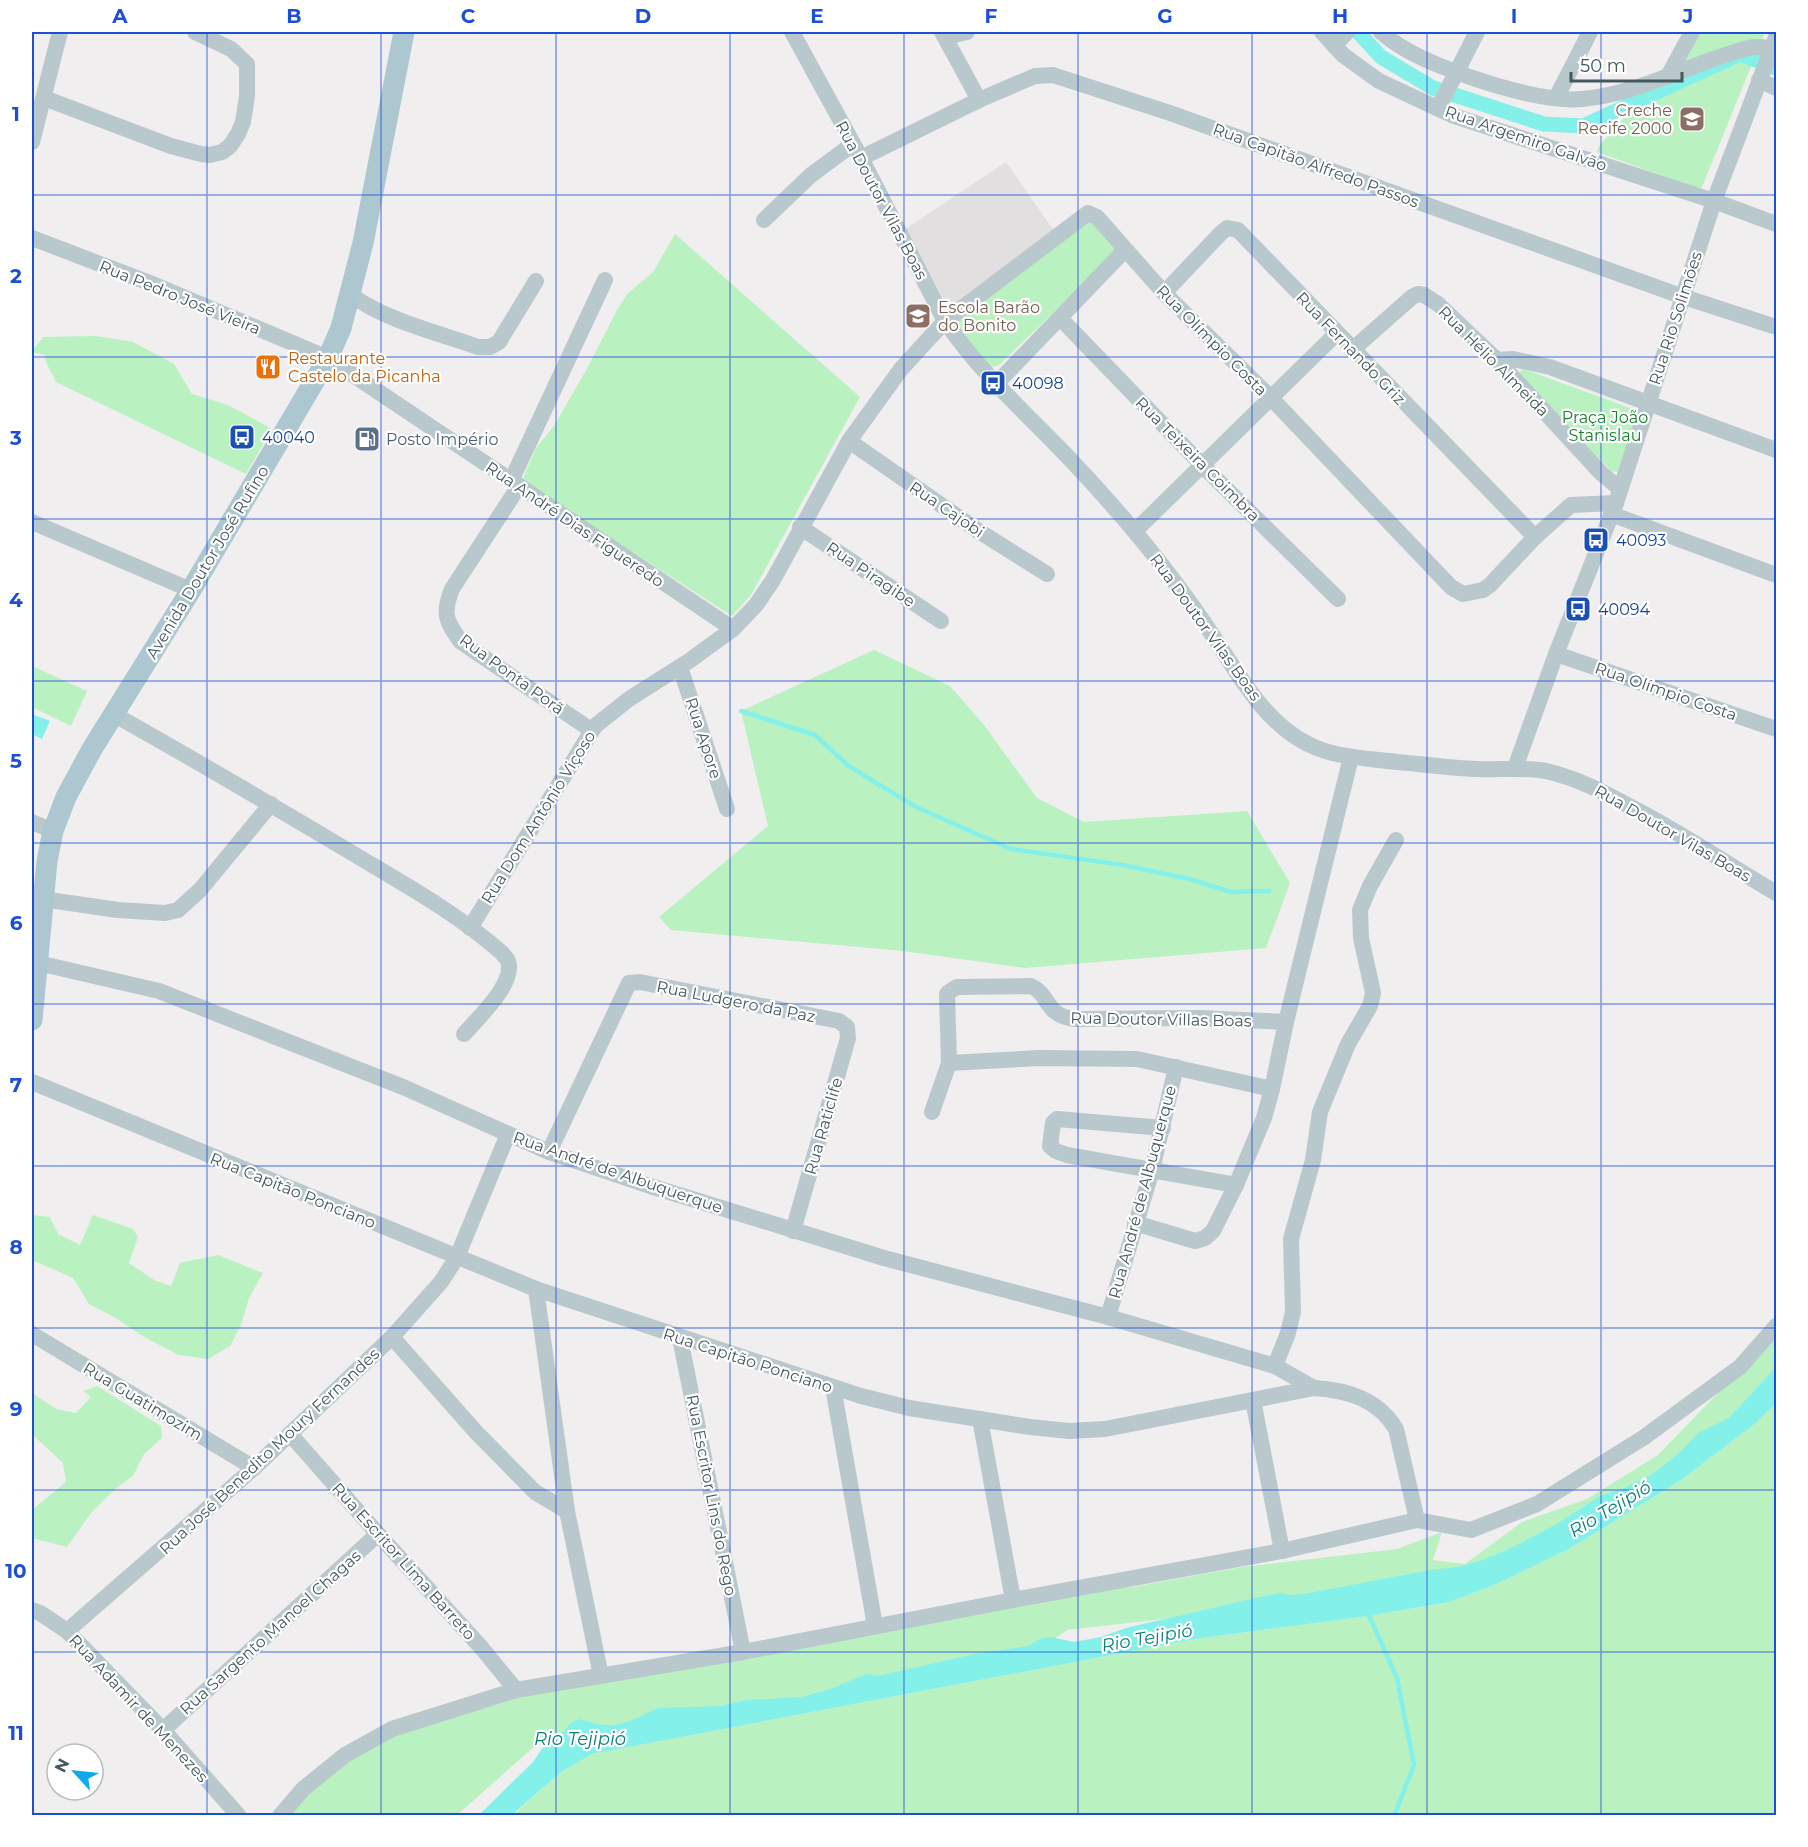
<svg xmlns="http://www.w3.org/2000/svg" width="1808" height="1847" viewBox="0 0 1808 1847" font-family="Montserrat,sans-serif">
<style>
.education{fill:#e2dfe1}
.green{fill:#baf1c0}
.water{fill:#84f0ea}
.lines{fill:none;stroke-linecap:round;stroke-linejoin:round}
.stream{stroke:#84f0ea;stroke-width:4.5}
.canal{stroke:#84f0ea;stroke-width:15}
.minor{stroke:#b9c8cc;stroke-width:16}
.major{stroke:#acc7cf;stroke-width:21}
.grid{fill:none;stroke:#1d4ed8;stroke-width:1.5;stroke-opacity:0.55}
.labels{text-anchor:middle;stroke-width:4.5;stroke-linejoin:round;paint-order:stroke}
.education-label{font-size:16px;fill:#785e54;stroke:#fff;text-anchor:end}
.street-label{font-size:16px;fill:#45585d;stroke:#fff}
.food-label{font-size:16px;fill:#c56008;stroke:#fff;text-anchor:start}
.transit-label{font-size:16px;fill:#164399;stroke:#fff;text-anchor:start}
.park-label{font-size:16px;fill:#12822c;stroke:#fff}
.service-label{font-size:16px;fill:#4e5e75;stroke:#fff;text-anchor:start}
.water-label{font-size:18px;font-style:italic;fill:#098079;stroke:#fff}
.neatline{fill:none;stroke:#1d4ed8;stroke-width:2}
.grid-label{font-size:20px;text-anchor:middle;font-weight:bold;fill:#1d4ed8}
</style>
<rect width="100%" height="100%" fill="#f1eeef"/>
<path class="education" d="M 1006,162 L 1055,232 L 949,308 L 904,230 Z"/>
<g class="green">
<path d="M 1700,32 L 1765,32 L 1702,187 L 1698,189 L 1597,152 L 1599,146 Z"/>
<path d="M 1088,216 L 1117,251 L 998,366 L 990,367 L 955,327 L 957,318 Z"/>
<path d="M 675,234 L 860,397 L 751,595 L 732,616 L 522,481 L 536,448 L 554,426 L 589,365 L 617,310 L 627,294 L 653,272 Z"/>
<path d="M 96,336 L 133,342 L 174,364 L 192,394 L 228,405 L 272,429 L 246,474 L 56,382 L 46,362 L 45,355 L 32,352 L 43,337 Z"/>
<path d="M 1523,369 L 1633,409 L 1636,413 L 1635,422 L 1618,472 L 1611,471 L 1518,374 Z"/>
<path d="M 874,650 L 950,686 L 984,725 L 1037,798 L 1084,822 L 1247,811 L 1290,883 L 1266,948 L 1025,968 L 903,951 L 671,930 L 659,917 L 768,826 L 741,711 Z"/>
<path d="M 32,666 L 87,691 L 71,726 L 32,707 Z"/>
<path d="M 32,1215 L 50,1217 L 58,1234 L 80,1245 L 93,1215 L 133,1229 L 138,1237 L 129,1263 L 154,1280 L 171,1286 L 180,1263 L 218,1255 L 263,1273 L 249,1298 L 241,1325 L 230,1346 L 208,1359 L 179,1355 L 144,1337 L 114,1317 L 89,1304 L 73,1278 L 32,1260 Z"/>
<path d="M 1776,1333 L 1776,1374 L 1699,1453 L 1541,1550 L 1314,1602 L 1067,1630 L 1034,1653 L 775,1706 L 544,1738 L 457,1815 L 291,1816 L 318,1779 L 425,1718 L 797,1635 L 1092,1590 L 1133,1587 L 1242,1567 L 1397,1549 L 1442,1532 L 1433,1560 L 1465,1564 L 1522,1522 L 1587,1499 L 1658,1455 Z"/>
<path d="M 97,1386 L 161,1426 L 162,1438 L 144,1454 L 133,1476 L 116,1488 L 91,1513 L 67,1547 L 32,1538 L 32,1510 L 66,1482 L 63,1463 L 32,1434 L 32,1393 L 56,1409 L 76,1413 L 91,1397 L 83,1391 Z"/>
<path d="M 1776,1403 L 1776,1815 L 512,1816 L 561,1772 L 591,1754 L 1195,1639 L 1368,1616 L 1449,1602 L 1494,1585 L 1569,1549 L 1681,1480 L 1756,1423 Z"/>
</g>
<g class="water">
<path d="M 32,714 L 50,721 L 42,739 L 32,734 Z"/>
<path d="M 1776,1367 L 1776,1403 L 1756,1423 L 1681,1480 L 1569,1549 L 1494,1585 L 1449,1602 L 1368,1616 L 1195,1639 L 592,1754 L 561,1772 L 512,1815 L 479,1815 L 533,1762 L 544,1746 L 557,1740 L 570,1724 L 580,1719 C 604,1727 613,1728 637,1718 C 645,1715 651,1710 659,1708 L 721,1706 L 746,1700 L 802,1697 L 833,1688 L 866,1674 L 878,1676 L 974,1654 L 1028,1646 L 1042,1638 L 1051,1637 L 1074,1642 L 1101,1637 L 1126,1628 L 1260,1597 L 1281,1593 L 1290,1595 L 1304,1594 L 1430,1570 L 1458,1567 L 1483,1560 L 1513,1547 L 1555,1525 L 1600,1496 L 1624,1488 L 1654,1473 L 1679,1453 L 1698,1433 L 1729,1418 Z"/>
</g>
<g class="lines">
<g class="stream">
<path d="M 741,711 L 815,735 L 850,767 L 916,807 L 1011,849 L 1123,865 L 1189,879 L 1231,892 L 1269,891"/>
<path d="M 1367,1611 L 1397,1678 L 1414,1765 L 1394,1816"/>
</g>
<path class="canal" d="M 1358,32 L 1381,57 L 1433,88 L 1544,124 L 1583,126 L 1740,54 L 1776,68"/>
<g class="minor">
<path d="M 792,32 L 861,158 L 945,321 C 982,375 1025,412 1070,459 C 1124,516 1174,576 1217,642 C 1241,679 1267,724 1308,744 C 1335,758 1367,758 1397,762 C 1423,764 1450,768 1477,769 C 1500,770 1523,767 1546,771 C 1576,778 1602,791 1629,806 C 1680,832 1727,864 1776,893"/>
<path d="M 942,32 L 979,100"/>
<path d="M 1322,32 L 1343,55 L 1379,81 L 1454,116 L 1714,201 L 1776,224"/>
<path d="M 1381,32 C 1406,54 1439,66 1470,77 C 1502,88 1548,102 1582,99 C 1642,94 1696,60 1753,47 L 1763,47 L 1776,52"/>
<path d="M 945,37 L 967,32"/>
<path d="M 1334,46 L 1347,32"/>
<path d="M 1668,76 L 1692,32"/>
<path d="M 1759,80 L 1776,88"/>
<path d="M 44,98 L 171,146 L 201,154 L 210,155 L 222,152 L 230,146 L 238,134 L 243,122 L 247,96 L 247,64 L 231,49 L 195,32"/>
<path d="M 1556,98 L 1590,32"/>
<path d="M 1438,108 L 1477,32"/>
<path d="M 32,142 L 60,32"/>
<path d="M 861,158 L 979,100 L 1035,76 L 1053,75 L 1170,113 L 1681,296 L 1776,327"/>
<path d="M 764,220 L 811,175 L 853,144"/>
<path d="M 32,238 L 155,285 L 328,358 L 733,629"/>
<path d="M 1164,293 L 1220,234 L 1227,228 L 1238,230 L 1535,537"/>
<path d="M 351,295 C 387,321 436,332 478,347 L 490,347 L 499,342 L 536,281"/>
<path d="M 1060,318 L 1202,465 L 1338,599"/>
<path d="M 1352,350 L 1412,297 L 1418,294 L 1424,295 L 1438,304 L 1497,360 L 1601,473 L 1620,489"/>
<path d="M 1497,360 L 1513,359 L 1550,367 L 1776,450"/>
<path d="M 995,385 L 1125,250"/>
<path d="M 849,441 L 977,530 L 1047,574"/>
<path d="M 511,481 L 605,280"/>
<path d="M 519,486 L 452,589 C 442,614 446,621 461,642 L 591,730"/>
<path d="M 1611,514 L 1776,575"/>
<path d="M 32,522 L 191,590"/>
<path d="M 800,527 L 941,621"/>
<path d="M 1135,531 L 1337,333"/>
<path d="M 1556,654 L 1776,729"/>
<path d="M 680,667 L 727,809"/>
<path d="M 115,715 C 193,759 270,804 347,850 C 400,882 456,912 502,953 C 504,956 507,958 508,961 C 516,983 477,1019 464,1034"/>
<path d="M 1515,768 L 1556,654 L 1616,503 L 1714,201 L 1776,37"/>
<path d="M 32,822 L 53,831"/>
<path d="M 42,899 L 118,910 L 165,913 L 178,910 L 200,890 L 271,804"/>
<path d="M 470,928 L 595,726 L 629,699 L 689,661 L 733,629 L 756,605 L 773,580 L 849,441 L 901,369 L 945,321 L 1088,213 L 1097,217 L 1164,293 L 1271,398 L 1451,587 L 1463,594 L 1483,590 L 1490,585 L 1535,537 L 1571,505 L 1616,503"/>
<path d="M 38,963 L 159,991 L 403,1087 L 549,1152 L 650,1186 L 884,1258 L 1108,1317 L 1275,1366 L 1314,1388"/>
<path d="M 949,1063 L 1039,1058 L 1137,1059 L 1272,1089"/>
<path d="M 32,1082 L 536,1289 L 861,1396 L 909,1408 L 1030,1427 L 1069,1431 L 1105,1429 L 1314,1388 C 1347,1390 1378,1399 1396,1429 L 1417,1520"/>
<path d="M 932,1112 L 949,1063 L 947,994 L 949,992 L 957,987 L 1031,986 C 1050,994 1044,1015 1074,1019 L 1198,1018 L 1286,1022"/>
<path d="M 1163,1128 L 1057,1119 L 1053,1123 L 1050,1146 L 1056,1151 L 1067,1155 L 1236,1185"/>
<path d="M 549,1152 L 629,983 L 640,982 L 839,1021 L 847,1027 L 848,1038 L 793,1231"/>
<path d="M 1135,1223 L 1195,1241 L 1205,1238 L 1213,1231 L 1236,1185 L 1264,1118 L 1272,1089 L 1286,1022 L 1351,757"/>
<path d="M 536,1289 L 567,1511 L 601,1676"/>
<path d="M 1108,1317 L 1152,1170 L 1176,1067"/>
<path d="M 32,1334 L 254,1468"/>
<path d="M 392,1337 L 475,1431 L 535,1492 L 567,1511"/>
<path d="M 680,1338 L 743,1652"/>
<path d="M 1275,1366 L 1288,1333 L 1293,1312 L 1291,1239 L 1313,1160 L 1320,1112 L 1348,1044 L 1370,1006 L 1373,993 L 1361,938 L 1360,910 L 1370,886 L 1396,840"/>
<path d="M 833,1387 L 875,1626"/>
<path d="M 1253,1400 L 1282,1551"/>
<path d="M 980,1419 L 1013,1600"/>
<path d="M 290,1434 L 378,1534 L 480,1646 L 516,1690"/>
<path d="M 32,1610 L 40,1613 L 67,1631 L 163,1730 L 239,1816"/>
<path d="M 67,1631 L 254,1468 L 392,1337 L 441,1282 L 457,1257 L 508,1134"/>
<path d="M 163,1730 L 378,1534"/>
<path d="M 280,1816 L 303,1789 L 345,1755 L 392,1729 L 516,1690 L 743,1652 L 1013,1600 L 1282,1551 L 1417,1520 L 1471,1530 L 1537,1504 L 1643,1438 L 1740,1367 L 1776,1326"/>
</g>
<path class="major" d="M 32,1020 L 47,861 L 53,831 L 66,797 L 92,749 L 191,590 L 328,358 L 341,328 L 363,243 L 404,32"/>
</g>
<path class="grid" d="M 207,32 L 207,1816M 381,32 L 381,1816M 556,32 L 556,1816M 730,32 L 730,1816M 904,32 L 904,1816M 1078,32 L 1078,1816M 1252,32 L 1252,1816M 1427,32 L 1427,1816M 1601,32 L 1601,1816M 32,195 L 1776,195M 32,357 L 1776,357M 32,519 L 1776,519M 32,681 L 1776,681M 32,843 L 1776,843M 32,1004 L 1776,1004M 32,1166 L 1776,1166M 32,1328 L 1776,1328M 32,1490 L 1776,1490M 32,1652 L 1776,1652"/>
<defs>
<g id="school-square" transform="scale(1.35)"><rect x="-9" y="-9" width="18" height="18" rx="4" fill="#8d6e63" stroke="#fff"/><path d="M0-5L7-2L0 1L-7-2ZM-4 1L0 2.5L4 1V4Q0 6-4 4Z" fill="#fff"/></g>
<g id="restaurant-square" transform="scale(1.35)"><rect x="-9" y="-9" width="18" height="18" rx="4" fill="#e8710a" stroke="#fff"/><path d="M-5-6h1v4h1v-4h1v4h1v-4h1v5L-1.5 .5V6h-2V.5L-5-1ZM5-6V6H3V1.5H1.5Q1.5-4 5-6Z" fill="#fff"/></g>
<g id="bus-square" transform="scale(1.35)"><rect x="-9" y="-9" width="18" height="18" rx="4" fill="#1a4fb4" stroke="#fff"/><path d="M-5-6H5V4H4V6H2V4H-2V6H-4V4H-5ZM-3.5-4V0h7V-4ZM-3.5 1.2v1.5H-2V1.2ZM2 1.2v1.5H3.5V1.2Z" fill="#fff"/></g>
<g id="fuel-square" transform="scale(1.35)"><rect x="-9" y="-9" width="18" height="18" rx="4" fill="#5c6f8a" stroke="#fff"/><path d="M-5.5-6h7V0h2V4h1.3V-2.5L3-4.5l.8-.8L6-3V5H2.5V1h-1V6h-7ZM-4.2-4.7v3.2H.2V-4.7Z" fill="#fff"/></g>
</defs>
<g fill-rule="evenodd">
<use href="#school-square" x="1692" y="119"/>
<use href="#school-square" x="918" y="316"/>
<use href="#restaurant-square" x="268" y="367"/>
<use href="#bus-square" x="993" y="383"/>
<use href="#bus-square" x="242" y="437"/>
<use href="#fuel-square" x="367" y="439"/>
<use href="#bus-square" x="1596" y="540"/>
<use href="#bus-square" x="1578" y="609"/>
</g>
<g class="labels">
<g class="education-label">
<text x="1672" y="116">Creche<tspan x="1672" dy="18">Recife 2000</tspan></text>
<text x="938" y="313" text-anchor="start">Escola Barão<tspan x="938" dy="18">do Bonito</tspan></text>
</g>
<g class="street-label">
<text transform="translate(1526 138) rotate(19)" y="6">Rua Argemiro Galvão</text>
<text transform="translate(1316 165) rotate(20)" y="6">Rua Capitão Alfredo Passos</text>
<text transform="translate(882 200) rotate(62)" y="6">Rua Doutor Vilas Boas</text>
<text transform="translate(180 297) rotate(22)" y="6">Rua Pedro José Vieira</text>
<text transform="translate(1675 318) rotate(-72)" y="6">Rua Rio Solimões</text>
<text transform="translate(1212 340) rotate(45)" y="6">Rua Olímpio Costa</text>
<text transform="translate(1351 348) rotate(46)" y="6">Rua Fernando Griz</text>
<text transform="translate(1494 361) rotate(45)" y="6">Rua Hélio Almeida</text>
<text transform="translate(1198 459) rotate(45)" y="6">Rua Teixeira Coimbra</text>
<text transform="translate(947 509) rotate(34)" y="6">Rua Cajobi</text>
<text transform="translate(575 524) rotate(34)" y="6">Rua André Dias Figueredo</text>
<text transform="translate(207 562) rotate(-59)" y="6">Avenida Doutor José Rufino</text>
<text transform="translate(871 574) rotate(34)" y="6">Rua Piragibe</text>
<text transform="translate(1206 627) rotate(54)" y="6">Rua Doutor Vilas Boas</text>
<text transform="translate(512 674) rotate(36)" y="6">Rua Ponta Porã</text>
<text transform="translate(1666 691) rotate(19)" y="6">Rua Olímpio Costa</text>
<text transform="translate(704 738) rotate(72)" y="6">Rua Apore</text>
<text transform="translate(538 817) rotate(-58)" y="6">Rua Dom Antônio Viçoso</text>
<text transform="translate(1673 833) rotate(30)" y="6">Rua Doutor Vilas Boas</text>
<text transform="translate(736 1001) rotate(11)" y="6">Rua Ludgero da Paz</text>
<text transform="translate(1161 1019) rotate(1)" y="6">Rua Doutor Villas Boas</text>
<text transform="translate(823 1126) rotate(-74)" y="6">Rua Raticlife</text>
<text transform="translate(618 1172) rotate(19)" y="6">Rua André de Albuquerque</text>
<text transform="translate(293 1190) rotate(22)" y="6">Rua Capitão Ponciano</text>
<text transform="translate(1142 1192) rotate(-75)" y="6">Rua André de Albuquerque</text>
<text transform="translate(748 1360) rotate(18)" y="6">Rua Capitão Ponciano</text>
<text transform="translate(143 1401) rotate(31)" y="6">Rua Guatimozim</text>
<text transform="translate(269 1451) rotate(-43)" y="6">Rua José Benedito Moury Fernandes</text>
<text transform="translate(712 1495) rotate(79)" y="6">Rua Escritor Lins do Rego</text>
<text transform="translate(404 1561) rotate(48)" y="6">Rua Escritor Lima Barreto</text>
<text transform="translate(270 1632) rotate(-42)" y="6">Rua Sargento Manoel Chagas</text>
<text transform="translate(139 1708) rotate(47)" y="6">Rua Adamir de Menezes</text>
</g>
<g class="food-label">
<text x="288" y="364">Restaurante<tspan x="288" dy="18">Castelo da Picanha</tspan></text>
</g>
<g class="transit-label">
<text x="1012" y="389">40098</text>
<text x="262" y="443">40040</text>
<text x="1616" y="546">40093</text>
<text x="1598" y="615">40094</text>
</g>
<g class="park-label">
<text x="1605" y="423">Praça João<tspan x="1605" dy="18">Stanislau</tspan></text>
</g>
<g class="service-label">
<text x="386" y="445">Posto Império</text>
</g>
<g class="water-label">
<text transform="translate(1610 1509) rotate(-31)" y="6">Rio Tejipió</text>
<text transform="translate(1147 1638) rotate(-10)" y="6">Rio Tejipió</text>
<text x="580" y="1745">Rio Tejipió</text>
</g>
</g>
<rect width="1808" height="1847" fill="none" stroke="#ffffff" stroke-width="66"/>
<g transform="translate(75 1772) rotate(297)"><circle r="28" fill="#ffffff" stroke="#b5bcbe" stroke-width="1.5"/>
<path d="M0-4.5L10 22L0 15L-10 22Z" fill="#0faae9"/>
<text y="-9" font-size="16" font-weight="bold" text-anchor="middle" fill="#45585d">N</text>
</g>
<path d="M1571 72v9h111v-9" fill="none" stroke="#45585d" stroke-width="3"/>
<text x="1580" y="72" font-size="18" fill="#45585d" stroke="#ffffff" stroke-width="4.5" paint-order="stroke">50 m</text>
<rect x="33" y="33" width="1742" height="1781" class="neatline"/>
<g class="grid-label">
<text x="120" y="23">A</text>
<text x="294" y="23">B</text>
<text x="468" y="23">C</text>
<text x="643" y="23">D</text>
<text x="817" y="23">E</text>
<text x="991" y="23">F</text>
<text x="1165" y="23">G</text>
<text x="1340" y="23">H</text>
<text x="1514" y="23">I</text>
<text x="1688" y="23">J</text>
<text x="16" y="121">1</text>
<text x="16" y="283">2</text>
<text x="16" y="445">3</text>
<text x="16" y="607">4</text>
<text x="16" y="768">5</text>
<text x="16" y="930">6</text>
<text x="16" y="1092">7</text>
<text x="16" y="1254">8</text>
<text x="16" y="1416">9</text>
<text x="16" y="1578">10</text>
<text x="16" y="1740">11</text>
</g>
</svg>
